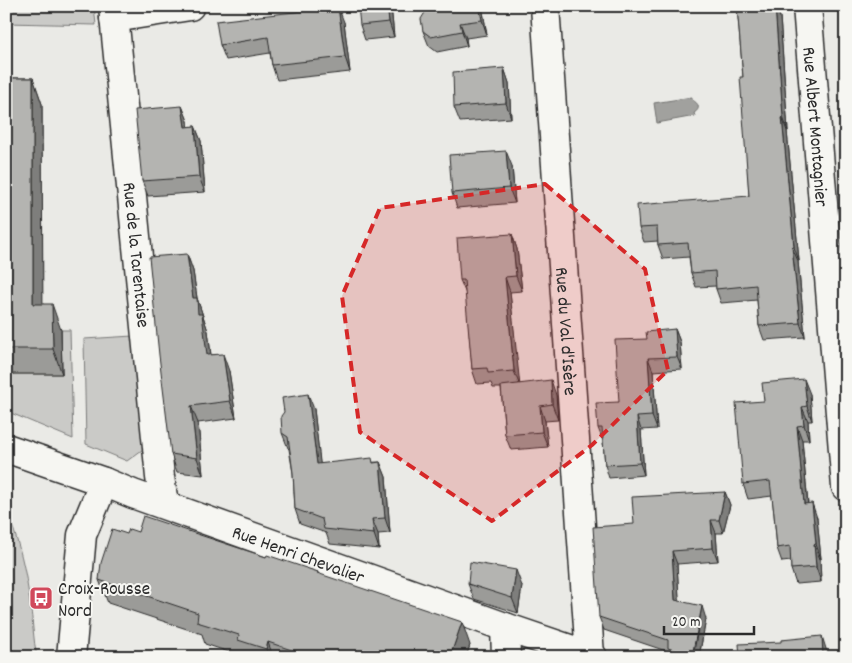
<svg xmlns="http://www.w3.org/2000/svg" width="852" height="663" viewBox="0 0 852 663" font-family="Dekko,sans-serif">
<style>
.green{fill:#cacac7;stroke:#7a7a79}
.water{fill:#a1a19e;stroke:#727270}
.lines{fill:none;stroke-linecap:round;stroke-linejoin:round}
.minor-casing{stroke:#2b2b2b;stroke-width:31}
.minor{stroke:#f6f6f2;stroke-width:28}
.wall{fill:#9b9b98;stroke:#2b2b2b}
.shaded-wall{fill:#7e7e7c;stroke:#2b2b2b}
.building{fill:#b4b4b1;stroke:#2b2b2b}
.marked{fill:#d62828;fill-opacity:0.2;stroke:#d62828;stroke-width:4;stroke-dasharray:10 6;stroke-linejoin:round}
.labels{text-anchor:middle;stroke-width:4;stroke-linejoin:round;paint-order:stroke}
.street-label{font-size:19px;fill:#2b2b2b;stroke:#f6f6f2}
.poi-label{font-size:19px;fill:#2b2b2b;stroke:#f6f6f2;text-anchor:start}
</style>
<rect width="100%" height="100%" fill="#eaeae6"/>
<filter id="ink" filterUnits="userSpaceOnUse"><feTurbulence type="fractalNoise" baseFrequency=".02" numOctaves="2"/><feDisplacementMap in="SourceGraphic" scale="10" xChannelSelector="R" yChannelSelector="G"/><feConvolveMatrix kernelMatrix="1 2 1 2 8 2 1 2 1" color-interpolation-filters="sRGB"/></filter>
<g filter="url(#ink)">
<g class="green">
<path d="M 6,6 L 94,6 L 96,25 L 6,23 Z"/>
<path d="M 61,330 L 70,330 L 73,439 L 6,411 L 6,374 L 62,374 Z"/>
<path d="M 133,336 L 146,447 L 127,461 L 86,444 L 84,339 Z"/>
<path d="M 6,510 C 19,540 26,572 30,603 C 33,621 33,639 37,657 L 6,657 Z"/>
</g>
<path class="water" d="M 692,97 L 692,100 C 699,103 701,109 694,113 L 695,116 L 657,123 L 654,103 Z"/>
<g class="lines">
<g class="minor-casing">
<g id="minor">
<path id="s1" d="M 113,6 L 160,477 L 164,504"/>
<path id="s2" d="M 545,6 L 590,656"/>
<path id="s3" d="M 807,6 L 846,487"/>
<path d="M 114,18 L 190,6"/>
<path id="s4" d="M 6,448 L 104,482 L 133,494 L 505,627 L 593,657"/>
<path d="M 505,627 L 506,657"/>
<path d="M 71,657 L 82,535 L 104,482"/>
</g>
</g>
<use href="#minor" class="minor"/>
</g>
<g class="wall">
<path d="M 391,6 L 394,37 L 365,40 L 360,25 Z"/>
<path d="M 429,6 L 482,6 L 487,35 L 466,38 L 467,46 L 437,52 L 429,46 L 423,31 Z"/>
<path d="M 610,6 L 680,6 L 680,8 L 611,11 Z"/>
<path d="M 737,6 L 776,6 L 780,17 L 788,131 L 787,131 L 799,261 L 798,261 L 805,337 L 764,340 L 759,326 L 757,300 L 721,303 L 716,289 L 716,286 L 696,287 L 691,273 L 689,257 L 663,259 L 658,245 L 658,241 L 644,242 L 639,228 L 749,196 L 743,77 Z"/>
<path d="M 344,22 L 350,72 L 277,80 L 272,65 L 270,53 L 226,60 L 220,45 Z"/>
<path d="M 504,68 L 509,83 L 511,118 L 460,122 L 454,107 Z"/>
<path d="M 6,78 L 33,78 L 42,104 L 42,304 L 61,330 L 62,374 L 6,374 Z"/>
<path d="M 182,106 L 188,121 L 188,127 L 195,126 L 201,141 L 205,192 L 148,196 L 142,181 Z"/>
<path d="M 512,166 L 515,203 L 457,208 L 452,193 Z"/>
<path d="M 512,234 L 517,249 L 522,291 L 510,292 L 519,384 L 556,395 L 558,420 L 545,421 L 548,447 L 511,450 L 505,435 L 501,388 L 493,388 L 491,383 L 477,384 L 472,369 L 466,294 L 460,280 Z"/>
<path d="M 187,254 L 193,271 L 197,298 L 208,331 L 211,355 L 229,371 L 236,418 L 198,423 L 203,475 L 177,472 L 171,454 Z"/>
<path d="M 675,329 L 680,342 L 682,369 L 653,371 L 657,429 L 641,430 L 644,475 L 609,478 L 605,465 L 603,441 L 598,428 L 619,402 L 647,339 Z"/>
<path d="M 810,394 L 812,421 L 808,421 L 809,440 L 802,440 L 808,504 L 817,518 L 821,559 L 820,559 L 821,582 L 796,584 L 791,569 L 791,561 L 782,562 L 777,548 L 774,514 L 772,496 L 748,499 L 743,484 L 764,401 Z"/>
<path d="M 314,409 L 320,464 L 380,462 L 386,477 L 390,533 L 378,534 L 379,549 L 330,544 L 326,533 L 300,524 L 295,509 L 293,473 L 289,449 L 288,448 L 282,433 Z"/>
<path d="M 725,492 L 730,505 L 723,533 L 716,533 L 718,561 L 677,564 L 679,601 L 706,619 L 699,657 L 671,657 L 669,652 L 604,630 L 599,617 L 634,524 Z"/>
<path d="M 138,532 L 266,557 L 318,572 L 318,574 L 470,645 L 466,657 L 244,657 L 205,644 L 202,634 L 108,603 L 99,580 L 127,534 Z"/>
<path d="M 468,584 L 522,586 L 518,613 L 474,599 Z"/>
</g>
<g class="shaded-wall">
<path d="M 387,6 L 391,6 L 394,37 L 389,22 Z"/>
<path d="M 479,6 L 482,6 L 487,35 L 482,20 Z"/>
<path d="M 775,6 L 776,6 L 780,17 L 788,131 L 783,117 Z"/>
<path d="M 338,7 L 344,22 L 350,72 L 345,57 Z"/>
<path d="M 460,23 L 466,38 L 467,46 L 462,31 Z"/>
<path d="M 504,68 L 509,83 L 511,118 L 506,103 Z"/>
<path d="M 33,78 L 42,104 L 43,329 L 33,304 Z"/>
<path d="M 182,106 L 188,121 L 190,142 L 185,127 Z"/>
<path d="M 782,117 L 787,131 L 799,261 L 794,247 Z"/>
<path d="M 195,126 L 201,141 L 205,192 L 199,177 Z"/>
<path d="M 506,151 L 512,166 L 515,203 L 509,188 Z"/>
<path d="M 512,234 L 517,249 L 522,291 L 516,276 Z"/>
<path d="M 792,247 L 798,261 L 805,337 L 800,323 Z"/>
<path d="M 187,254 L 193,271 L 197,298 L 208,331 L 213,372 L 207,355 L 198,314 L 193,298 Z"/>
<path d="M 505,277 L 510,292 L 520,386 L 514,371 Z"/>
<path d="M 52,304 L 61,330 L 62,374 L 53,349 Z"/>
<path d="M 675,329 L 680,342 L 682,369 L 677,357 Z"/>
<path d="M 223,354 L 229,371 L 236,418 L 230,401 Z"/>
<path d="M 648,358 L 653,371 L 657,429 L 652,416 Z"/>
<path d="M 804,379 L 810,394 L 812,421 L 807,406 Z"/>
<path d="M 551,380 L 556,395 L 558,420 L 552,404 Z"/>
<path d="M 308,394 L 314,409 L 322,479 L 317,464 Z"/>
<path d="M 191,406 L 198,423 L 203,475 L 197,458 Z"/>
<path d="M 540,406 L 545,421 L 548,447 L 542,432 Z"/>
<path d="M 802,407 L 808,421 L 809,440 L 804,425 Z"/>
<path d="M 637,417 L 641,430 L 644,475 L 640,463 Z"/>
<path d="M 797,426 L 802,440 L 809,518 L 804,504 Z"/>
<path d="M 380,462 L 386,477 L 390,533 L 385,518 Z"/>
<path d="M 725,492 L 730,505 L 723,533 L 719,520 Z"/>
<path d="M 812,503 L 817,518 L 821,559 L 816,544 Z"/>
<path d="M 372,519 L 378,534 L 379,549 L 374,534 Z"/>
<path d="M 711,520 L 716,533 L 718,561 L 713,548 Z"/>
<path d="M 814,544 L 820,559 L 821,582 L 816,567 Z"/>
<path d="M 672,551 L 677,564 L 680,613 L 675,600 Z"/>
<path d="M 516,570 L 522,586 L 518,613 L 512,598 Z"/>
<path d="M 702,606 L 706,619 L 699,657 L 693,657 Z"/>
<path d="M 462,622 L 470,645 L 466,657 L 450,657 Z"/>
<path d="M 822,636 L 827,652 L 827,657 L 823,657 Z"/>
<path d="M 268,642 L 273,657 L 269,657 L 266,649 Z"/>
</g>
<g class="building">
<path d="M 358,6 L 387,6 L 389,22 L 360,25 Z"/>
<path d="M 429,6 L 479,6 L 482,20 L 460,23 L 462,31 L 431,37 L 423,31 L 421,19 Z"/>
<path d="M 737,6 L 775,6 L 783,117 L 782,117 L 794,247 L 792,247 L 800,323 L 759,326 L 756,285 L 716,289 L 715,271 L 691,273 L 688,243 L 658,245 L 657,227 L 639,228 L 637,205 L 749,196 L 740,77 L 743,77 Z"/>
<path d="M 338,7 L 345,57 L 272,65 L 268,37 L 220,45 L 216,21 Z"/>
<path d="M 504,68 L 506,103 L 454,107 L 453,72 Z"/>
<path d="M 6,78 L 33,78 L 33,304 L 52,304 L 53,349 L 6,349 Z"/>
<path d="M 182,106 L 185,127 L 195,126 L 199,177 L 142,181 L 135,110 Z"/>
<path d="M 506,151 L 509,188 L 452,193 L 449,155 Z"/>
<path d="M 512,234 L 516,276 L 505,277 L 514,371 L 488,373 L 487,368 L 472,369 L 464,280 L 460,280 L 457,238 Z"/>
<path d="M 187,254 L 193,298 L 197,298 L 198,314 L 202,314 L 207,355 L 223,354 L 230,401 L 191,406 L 197,458 L 171,454 L 159,355 L 149,257 Z"/>
<path d="M 675,329 L 677,357 L 648,358 L 652,416 L 637,417 L 640,463 L 605,465 L 602,428 L 598,428 L 596,403 L 619,402 L 615,340 L 647,339 L 646,332 Z"/>
<path d="M 804,379 L 807,406 L 802,407 L 804,425 L 797,426 L 804,504 L 812,503 L 816,544 L 814,544 L 816,567 L 791,569 L 790,546 L 777,548 L 774,514 L 770,481 L 743,484 L 736,403 L 764,401 L 762,383 Z"/>
<path d="M 551,380 L 552,404 L 540,406 L 542,432 L 505,435 L 501,386 Z"/>
<path d="M 308,394 L 317,464 L 372,458 L 373,463 L 380,462 L 385,518 L 372,519 L 374,534 L 324,529 L 322,519 L 295,509 L 293,473 L 288,437 L 282,433 L 281,416 L 284,412 L 282,398 Z"/>
<path d="M 725,492 L 719,520 L 711,520 L 713,548 L 672,551 L 675,600 L 702,606 L 692,656 L 668,648 L 668,640 L 599,617 L 593,527 L 634,524 L 632,497 Z"/>
<path d="M 143,516 L 266,557 L 267,555 L 318,572 L 317,573 L 462,622 L 450,657 L 312,657 L 268,642 L 266,649 L 238,640 L 239,635 L 197,622 L 198,613 L 99,580 L 101,563 L 112,529 L 127,534 L 129,529 L 138,532 Z"/>
<path d="M 470,562 L 516,570 L 512,598 L 468,584 Z"/>
<path d="M 822,636 L 823,657 L 740,657 L 739,644 L 781,642 L 781,640 Z"/>
<path d="M 113,655 L 133,657 L 113,657 Z"/>
</g>
</g>
<path class="marked" d="M 545,184 L 645,269 L 668,370 L 592,445 L 492,521 L 360,432 L 342,296 L 380,208 Z"/>
<defs>
<g id="bus-square" transform="scale(1.25)"><rect x="-9" y="-9" width="18" height="18" rx="4" fill="#d1495b" stroke="#f6f6f2"/><path d="M-5-6H5V4H4V6H2V4H-2V6H-4V4H-5ZM-3.5-4V0h7V-4ZM-3.5 1.2v1.5H-2V1.2ZM2 1.2v1.5H3.5V1.2Z" fill="#fff"/></g>
</defs>
<g fill-rule="evenodd">
<use href="#bus-square" x="41" y="598"/>
</g>
<g class="labels">
<g class="street-label">
<text dy="7" stroke="none"><textPath href="#s3" startOffset="121">Rue Albert Montagnier</textPath></text>
<text dy="7" stroke="none"><textPath href="#s1" startOffset="250">Rue de la Tarentaise</textPath></text>
<text dy="7" stroke="none"><textPath href="#s2" startOffset="326">Rue du Val d'Isère</textPath></text>
<text dy="7" stroke="none"><textPath href="#s4" startOffset="311">Rue Henri Chevalier</textPath></text>
</g>
<g class="poi-label">
<text x="58" y="594">Croix-Rousse<tspan x="58" dy="22">Nord</tspan></text>
</g>
</g>
<rect width="852" height="663" fill="none" stroke="#f6f6f2" stroke-width="25"/>
<rect x="12" y="12" width="827" height="638" fill="none" stroke="#2b2b2b" stroke-width="2" filter="url(#ink)"/>
<path d="M664 626v8h90v-8" fill="none" stroke="#2b2b2b" stroke-width="2.5"/>
<text x="672" y="626" font-size="15" fill="#2b2b2b" stroke="#f6f6f2" stroke-width="4" paint-order="stroke">20 m</text>
</svg>
